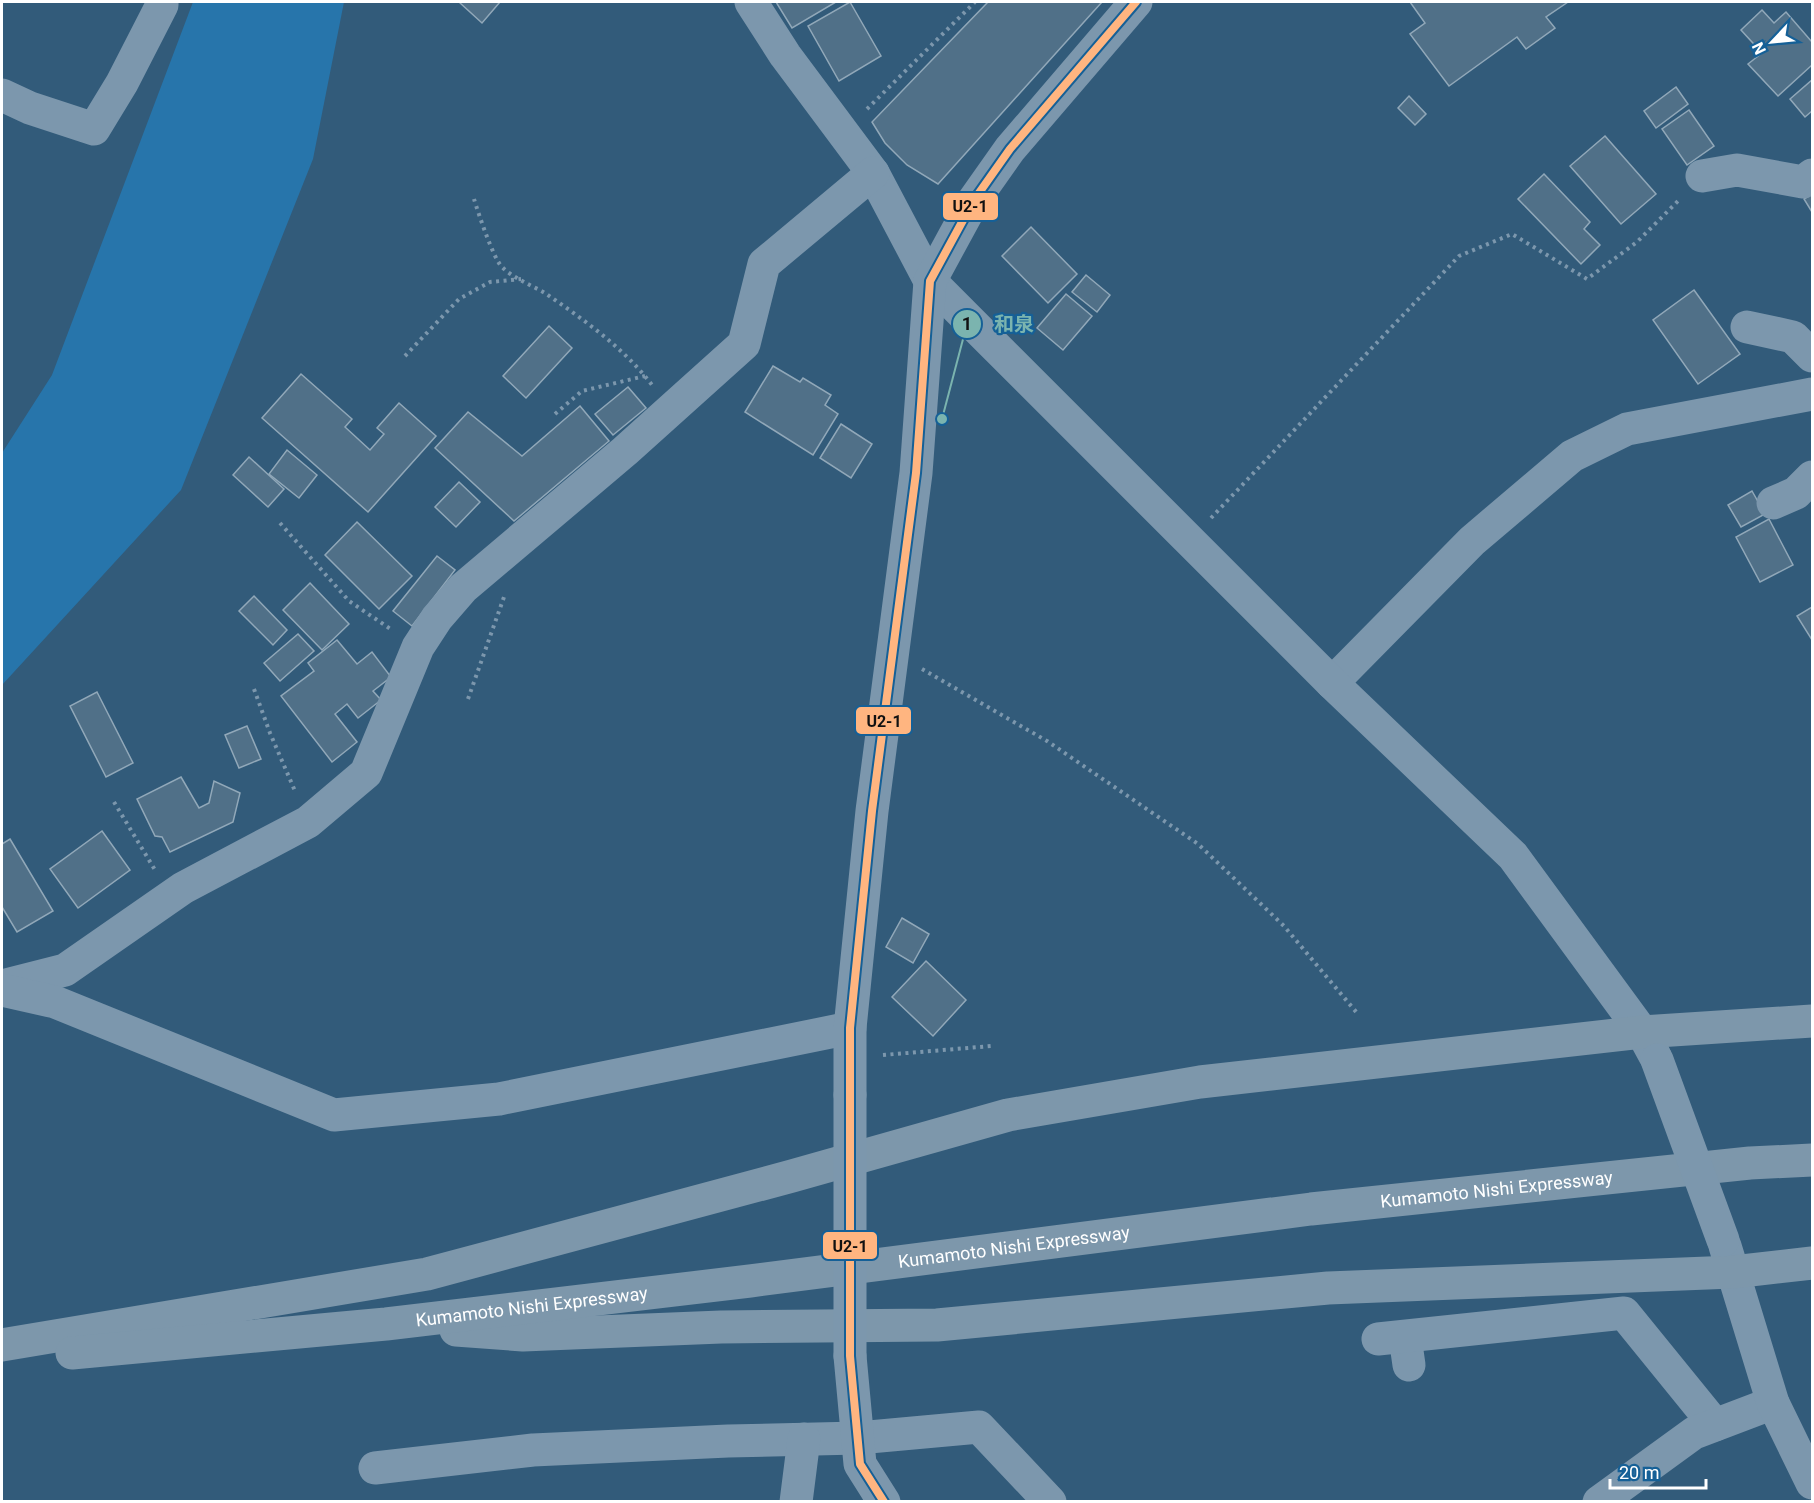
<svg xmlns="http://www.w3.org/2000/svg" width="1814" height="1503" viewBox="0 0 1814 1503" font-family="Roboto,'Noto Sans JP',sans-serif">
<style>
.green{fill:#2775ab}
.building{fill:#507088;stroke:#91a8b9;stroke-width:1.5}
.lines{fill:none;stroke-linecap:round;stroke-linejoin:round}
.path{stroke:#7c97ad;stroke-width:4;stroke-dasharray:3 4.5;stroke-linecap:butt}
.minor{stroke:#7c97ad;stroke-width:33}
.tertiary{stroke:#7c97ad;stroke-width:33}
.motorway{stroke:#7d97ab;stroke-width:33}
.tertiary-bridge{stroke:#7c97ad;stroke-width:33}
.bus-1-casing{stroke:#156097;stroke-width:12}
.bus-1{stroke:#ffb580;stroke-width:8}
.labels{text-anchor:middle;stroke-width:4.5;stroke-linejoin:round;paint-order:stroke}
.street-label{font-size:18px;fill:#fff;stroke:#156097}
.leader{fill:none;stroke:#7bb4af;stroke-width:2}
.callout-dot{fill:#7bb4af;stroke:#156097;stroke-width:2}
.mark-label{font-size:18px;text-anchor:middle;font-weight:bold;fill:#111}
.callout-label{font-size:20px;text-anchor:middle;font-weight:bold;fill:#7bb4af;stroke:#156097;stroke-width:4.5;stroke-linejoin:round;paint-order:stroke}
.line-badge{stroke:#156097;stroke-width:2}
.pale-badge-label{font-size:16px;text-anchor:middle;font-weight:bold;fill:#111}
</style>
<rect width="100%" height="100%" fill="#325b7a"/>
<path class="green" d="M 193,2 L 344,2 L 313,159 L 181,490 L 2,685 L 2,453 L 52,375 Z"/>
<g class="building">
<path d="M 459,2 L 500,2 L 482,23 Z"/>
<path d="M 776,2 L 836,2 L 792,28 Z"/>
<path d="M 850,2 L 881,56 L 839,81 L 808,26 Z"/>
<path d="M 988,2 L 1102,2 L 938,184 L 907,165 L 885,143 L 872,122 Z"/>
<path d="M 1410,2 L 1568,2 L 1546,17 L 1555,28 L 1526,49 L 1517,37 L 1449,86 L 1410,34 L 1425,23 Z"/>
<path d="M 1762,10 L 1774,23 L 1786,12 L 1812,42 L 1812,65 L 1778,96 L 1748,64 L 1762,53 L 1741,30 Z"/>
<path d="M 1812,80 L 1812,111 L 1805,117 L 1790,99 Z"/>
<path d="M 1676,87 L 1688,104 L 1656,128 L 1644,111 Z"/>
<path d="M 1409,96 L 1426,114 L 1415,125 L 1398,108 Z"/>
<path d="M 1689,110 L 1714,146 L 1687,165 L 1662,129 Z"/>
<path d="M 1605,136 L 1656,194 L 1621,224 L 1570,166 Z"/>
<path d="M 1544,174 L 1590,222 L 1584,229 L 1600,245 L 1581,264 L 1518,199 Z"/>
<path d="M 1812,194 L 1812,212 L 1804,199 Z"/>
<path d="M 1031,227 L 1077,274 L 1048,303 L 1002,256 Z"/>
<path d="M 1086,275 L 1110,295 L 1097,312 L 1072,292 Z"/>
<path d="M 1694,290 L 1740,354 L 1698,384 L 1653,320 Z"/>
<path d="M 1066,294 L 1092,316 L 1063,350 L 1037,328 Z"/>
<path d="M 549,326 L 572,348 L 526,398 L 503,376 Z"/>
<path d="M 773,366 L 800,382 L 803,378 L 831,395 L 825,405 L 838,414 L 813,455 L 745,412 Z"/>
<path d="M 301,374 L 352,419 L 345,427 L 370,450 L 384,434 L 377,428 L 399,403 L 436,436 L 368,512 L 262,418 Z"/>
<path d="M 628,387 L 646,408 L 613,435 L 595,414 Z"/>
<path d="M 580,406 L 609,441 L 514,521 L 435,448 L 468,412 L 522,456 Z"/>
<path d="M 841,424 L 872,444 L 851,478 L 820,458 Z"/>
<path d="M 287,450 L 317,475 L 299,498 L 269,474 Z"/>
<path d="M 249,457 L 284,489 L 268,507 L 233,475 Z"/>
<path d="M 459,482 L 480,502 L 456,527 L 435,507 Z"/>
<path d="M 1752,491 L 1765,514 L 1741,527 L 1728,505 Z"/>
<path d="M 1769,519 L 1793,565 L 1760,582 L 1736,537 Z"/>
<path d="M 357,522 L 412,576 L 379,609 L 325,555 Z"/>
<path d="M 437,556 L 455,570 L 412,626 L 393,611 Z"/>
<path d="M 310,583 L 349,624 L 322,650 L 283,610 Z"/>
<path d="M 254,596 L 287,630 L 273,645 L 239,611 Z"/>
<path d="M 1812,607 L 1812,640 L 1797,616 Z"/>
<path d="M 298,634 L 314,651 L 280,681 L 264,663 Z"/>
<path d="M 337,640 L 357,664 L 372,652 L 391,677 L 373,691 L 381,700 L 358,718 L 347,704 L 335,714 L 357,742 L 332,762 L 281,696 L 314,671 L 308,663 Z"/>
<path d="M 97,692 L 133,763 L 106,777 L 70,706 Z"/>
<path d="M 247,726 L 261,759 L 239,768 L 225,735 Z"/>
<path d="M 181,777 L 199,808 L 209,803 L 214,781 L 240,793 L 233,822 L 170,852 L 162,837 L 155,836 L 137,799 Z"/>
<path d="M 102,831 L 130,870 L 78,908 L 50,869 Z"/>
<path d="M 10,839 L 53,911 L 17,932 L 2,907 L 2,844 Z"/>
<path d="M 902,918 L 929,934 L 913,963 L 886,947 Z"/>
<path d="M 926,961 L 966,1000 L 933,1036 L 892,997 Z"/>
</g>
<g class="lines">
<g class="path">
<path d="M 867,109 L 975,2"/>
<path d="M 474,199 C 478,212 493,258 502,267 C 513,278 531,285 545,293 C 584,320 623,347 652,385"/>
<path d="M 405,356 L 459,299 L 490,282 L 521,279"/>
<path d="M 555,414 L 582,391 L 645,376"/>
<path d="M 1211,518 L 1459,256 L 1512,234 L 1587,279 L 1637,242 L 1680,199"/>
<path d="M 280,523 L 349,601 L 392,630"/>
<path d="M 922,669 L 1047,741 L 1198,844 L 1284,926 L 1357,1013"/>
<path d="M 254,689 L 270,733 L 295,791"/>
<path d="M 468,699 L 504,597"/>
<path d="M 114,802 L 155,870"/>
<path d="M 883,1055 L 991,1046"/>
</g>
<g class="minor">
<path d="M 751,2 L 785,55 L 873,173 L 930,281"/>
<path d="M 2,95 L 30,108 L 94,129 L 122,83 L 162,5 L 162,2"/>
<path d="M 1702,176 L 1737,170 L 1803,182 L 1812,175"/>
<path d="M 1747,327 L 1793,337 L 1812,356"/>
<path d="M 1773,503 L 1796,493 L 1812,477"/>
<path d="M 1332,683 L 1472,541 L 1572,456 L 1627,429 L 1812,394"/>
<path d="M 2,986 L 65,970 L 183,888 L 308,822 L 366,773 L 418,647 L 437,618 L 463,588 L 625,451 L 744,344 L 764,264 L 873,173"/>
<path d="M 2,990 L 55,1002 L 334,1115 L 499,1099 L 850,1028"/>
<path d="M 1405,1337 L 1409,1365"/>
<path d="M 1378,1339 L 1624,1313 L 1715,1425"/>
<path d="M 375,1468 L 533,1450 L 728,1441 L 858,1438 L 979,1427 L 1050,1502"/>
<path d="M 796,1502 L 804,1439"/>
<path d="M 1599,1502 L 1694,1433 L 1773,1403"/>
</g>
<g class="tertiary">
<path d="M 930,281 L 1332,683 L 1513,856 L 1642,1032 L 1655,1056"/>
<path d="M 850,1095 L 850,1028 L 872,811 L 916,473 L 930,281 L 974,200 L 1010,149 L 1136,2"/>
<path d="M 1725,1246 L 1773,1403 L 1812,1483"/>
<path d="M 850,1356 L 860,1464 L 884,1502"/>
</g>
<g class="motorway">
<path d="M 456,1330 L 523,1335 L 721,1327 L 937,1325 L 1328,1288 L 1733,1272 L 1812,1263"/>
<path d="M 2,1345 L 427,1274 L 792,1176 L 1008,1115 L 1200,1082 L 1642,1032 L 1812,1021"/>
<path id="s1" d="M 72,1353 L 386,1324 L 750,1281 L 1311,1209 L 1750,1163 L 1812,1160"/>
</g>
<g class="tertiary-bridge">
<path d="M 1657,1060 L 1723,1240"/>
<path d="M 850,1095 L 850,1356"/>
</g>
<g class="bus-1-casing">
<path id="bus-1" d="M 884,1502 L 860,1464 L 850,1356 L 850,1028 L 872,811 L 916,473 L 930,281 L 974,200 L 1010,149 L 1136,2"/>
</g>
<use href="#bus-1" class="bus-1"/>
</g>
<g class="labels">
<g class="street-label">
<text dy="6" stroke="none"><textPath href="#s1" startOffset="1434">Kumamoto Nishi Expressway</textPath></text>
<text dy="6" stroke="none"><textPath href="#s1" startOffset="948">Kumamoto Nishi Expressway</textPath></text>
<text dy="6" stroke="none"><textPath href="#s1" startOffset="462">Kumamoto Nishi Expressway</textPath></text>
</g>
</g>
<path class="leader" d="M942 419L967 324"/>
<g class="callout-dot">
<circle cx="942" cy="419" r="6"/>
<circle cx="967" cy="324" r="15"/>
</g>
<g class="mark-label">
<text x="967" y="330">1</text>
</g>
<g class="callout-label">
<text x="1014" y="331">和泉</text>
</g>
<g class="line-badge">
<rect x="942" y="192" width="57" height="29" rx="6" fill="#ffb580"/>
<rect x="855" y="706" width="57" height="29" rx="6" fill="#ffb580"/>
<rect x="822" y="1231" width="56" height="29" rx="6" fill="#ffb580"/>
</g>
<g class="pale-badge-label">
<text x="970" y="212">U2-1</text>
<text x="884" y="727">U2-1</text>
<text x="850" y="1252">U2-1</text>
</g>
<rect width="1814" height="1503" fill="none" stroke="#ffffff" stroke-width="6"/>
<g transform="translate(1772 42) rotate(244)" stroke="#156097" stroke-width="4.5" paint-order="stroke">
<path d="M0-4.5L10 22L0 15L-10 22Z" fill="#ffffff"/>
<text y="-9" font-size="16" font-weight="bold" text-anchor="middle" fill="#ffffff">N</text>
</g>
<path d="M1610 1479v9h96v-9" fill="none" stroke="#ffffff" stroke-width="3"/>
<text x="1619" y="1479" font-size="18" fill="#ffffff" stroke="#156097" stroke-width="4.5" paint-order="stroke">20 m</text>
</svg>
